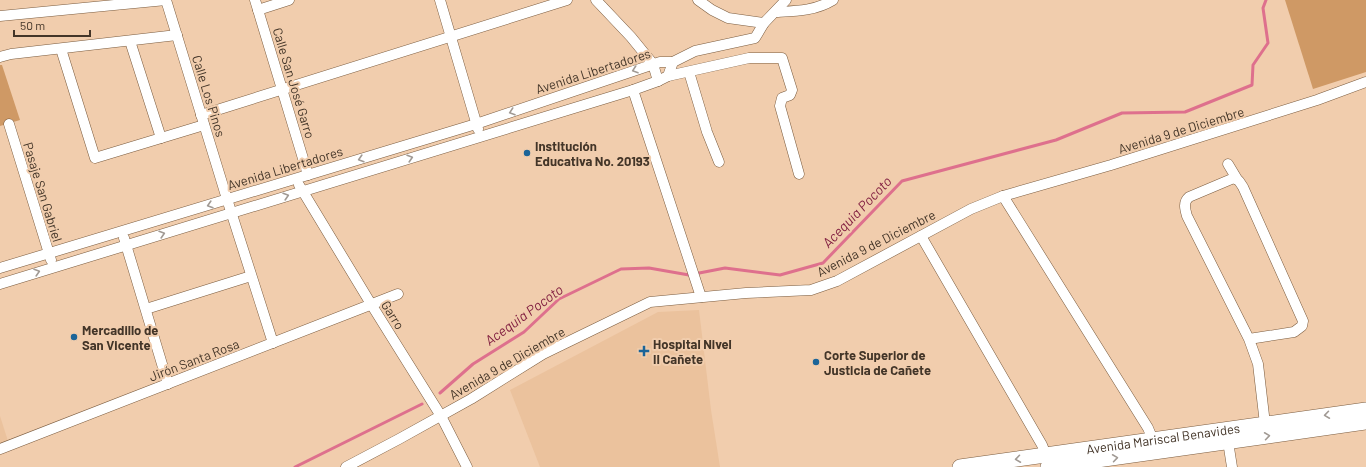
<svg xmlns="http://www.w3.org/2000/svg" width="1366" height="467" viewBox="0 0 1366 467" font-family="Barlow,sans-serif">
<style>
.built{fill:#ebc29d}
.green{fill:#cf9965}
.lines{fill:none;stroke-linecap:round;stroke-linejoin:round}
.stream{stroke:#de708d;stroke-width:3}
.minor-casing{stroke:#7b5c3f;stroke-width:11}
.highway-casing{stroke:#7b5c3f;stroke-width:16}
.minor{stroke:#fff;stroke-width:10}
.highway{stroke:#fff;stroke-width:15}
.oneway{stroke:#a19a94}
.poi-dot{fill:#1b6498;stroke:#f1cdad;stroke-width:1.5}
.labels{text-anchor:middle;stroke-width:4;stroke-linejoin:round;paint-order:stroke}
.street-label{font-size:13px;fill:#433528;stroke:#f1cdad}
.poi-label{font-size:13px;font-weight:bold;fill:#433528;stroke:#f1cdad;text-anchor:start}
.water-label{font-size:14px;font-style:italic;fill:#7f1b3e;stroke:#f1cdad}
</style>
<rect width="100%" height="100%" fill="#f1cdad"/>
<g class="built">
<path d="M 699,310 L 711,410 L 720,467 L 540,467 L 510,390 L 658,312 Z"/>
<path d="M 0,416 L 8,441 L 0,444 Z"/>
</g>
<g class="green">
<path d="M 1285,0 L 1366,0 L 1366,72 L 1313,89 Z"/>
<path d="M 0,65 L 2,65 L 20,120 L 0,126 Z"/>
</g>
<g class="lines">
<g class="stream">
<path d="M 440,393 L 473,364 L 524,332 L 559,299 L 621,269 L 649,268 L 689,275 L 725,268 L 780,275 L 823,263 L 902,181 L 1056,140 L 1122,113 L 1185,112 L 1252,85 L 1253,65 L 1268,43 L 1263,8 L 1266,0"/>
<path d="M 295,467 L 422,404"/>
</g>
<g class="minor-casing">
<g id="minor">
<path d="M 166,0 L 227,199 L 273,343"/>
<path d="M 255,0 L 308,175"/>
<path d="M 440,0 L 478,129"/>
<path d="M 596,0 L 631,37 L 653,64 L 658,81"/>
<path d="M 698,0 L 712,10 L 728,18 L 764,23"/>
<path d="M 258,10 L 289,0"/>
<path d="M 776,12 C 796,11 815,11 833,0"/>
<path d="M 0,16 L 166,0"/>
<path d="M 130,41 L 161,138"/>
<path d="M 61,49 L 95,158 L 204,125"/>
<path d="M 0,57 L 11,54 L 177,35"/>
<path d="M 689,72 L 707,132 L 719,162"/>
<path d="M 668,76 L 749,58 L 782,58 L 792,90 L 790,95 L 782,98 L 780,106 L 799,174"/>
<path d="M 633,90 L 701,297"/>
<path d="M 201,115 L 567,0"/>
<path d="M 9,124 L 51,260"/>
<path d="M 1228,164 L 1237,179"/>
<path d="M 299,185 L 371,304 L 441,416 L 467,467"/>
<path d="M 1003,196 L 1148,428 L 1153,440"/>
<path d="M 921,236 L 1042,445 L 1046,455"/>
<path d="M 124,238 L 168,384"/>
<path d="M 0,268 L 476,124 L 660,62 L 673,62 L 695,51 L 755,38 L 764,23 L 786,0"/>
<path d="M 0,284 L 633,90 L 658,81 L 668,76 L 673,62"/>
<path d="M 146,309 L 251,276"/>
<path d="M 1249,339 L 1294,332 L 1302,326 L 1303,321 L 1243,187 L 1239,181 L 1234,178 L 1189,197 C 1183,202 1185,209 1187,216 L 1249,339 L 1258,364 L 1265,424"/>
<path d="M 1227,435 L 1232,467"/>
<path d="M 0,449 L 398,294"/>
<path d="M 346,467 L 399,439 L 471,399 L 543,354 L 650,302 L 746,293 L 811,290 L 837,281 L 971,209 L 1003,196 L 1111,165 L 1317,100 L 1366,82"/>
</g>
</g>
<g class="highway-casing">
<g id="highway">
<path id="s1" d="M 960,467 L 1366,410"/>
<path d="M 1048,467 L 1366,422"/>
</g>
</g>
<use href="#minor" class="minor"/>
<use href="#highway" class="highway"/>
</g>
<defs><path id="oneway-chevron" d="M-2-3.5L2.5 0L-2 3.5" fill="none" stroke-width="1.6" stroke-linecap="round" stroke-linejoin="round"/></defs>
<g class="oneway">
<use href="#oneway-chevron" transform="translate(635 70) rotate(161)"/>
<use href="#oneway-chevron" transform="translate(512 112) rotate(161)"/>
<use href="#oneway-chevron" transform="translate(410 158) rotate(-17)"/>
<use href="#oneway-chevron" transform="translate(361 159) rotate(163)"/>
<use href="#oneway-chevron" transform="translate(286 196) rotate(-17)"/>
<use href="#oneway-chevron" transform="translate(210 205) rotate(163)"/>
<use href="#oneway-chevron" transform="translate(162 234) rotate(-17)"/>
<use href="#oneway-chevron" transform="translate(37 272) rotate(-17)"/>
<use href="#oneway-chevron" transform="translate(1327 415) rotate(172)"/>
<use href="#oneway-chevron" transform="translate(1267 436) rotate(-8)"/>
<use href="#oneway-chevron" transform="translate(1115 458) rotate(-8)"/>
<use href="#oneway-chevron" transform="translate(1018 459) rotate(172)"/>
</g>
<g class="poi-dot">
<circle cx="527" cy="153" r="4"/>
<circle cx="74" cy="337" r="4"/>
<path d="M642 345h4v4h4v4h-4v4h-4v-4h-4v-4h4z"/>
<circle cx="816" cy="362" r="4"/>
</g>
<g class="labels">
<g class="street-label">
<text transform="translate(593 71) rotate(-18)" y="5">Avenida Libertadores</text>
<text transform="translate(294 83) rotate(73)" y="5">Calle San José Garro</text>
<text transform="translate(209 96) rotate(73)" y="5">Calle Los Pinos</text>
<text transform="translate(1181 130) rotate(-17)" y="5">Avenida 9 de Diciembre</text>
<text transform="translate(285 168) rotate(-17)" y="5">Avenida Libertadores</text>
<text transform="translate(43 192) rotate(73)" y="5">Pasaje San Gabriel</text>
<text transform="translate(876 243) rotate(-27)" y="5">Avenida 9 de Diciembre</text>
<text transform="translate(393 315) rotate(58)" y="5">Garro</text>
<text transform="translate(194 360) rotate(-21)" y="5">Jirón Santa Rosa</text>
<text transform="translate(507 363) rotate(-30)" y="5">Avenida 9 de Diciembre</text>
<text dy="5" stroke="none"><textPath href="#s1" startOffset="205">Avenida Mariscal Benavides</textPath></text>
</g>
<g class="poi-label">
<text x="535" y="151">Institución<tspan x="535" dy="15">Educativa No. 20193</tspan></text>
<text x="82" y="335">Mercadillo de<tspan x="82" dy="15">San Vicente</tspan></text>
<text x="653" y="349">Hospital Nivel<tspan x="653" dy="15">II Cañete</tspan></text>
<text x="824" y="360">Corte Superior de<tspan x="824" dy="15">Justicia de Cañete</tspan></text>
</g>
<g class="water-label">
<text transform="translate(857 212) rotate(-46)" y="5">Acequia Pocoto</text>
<text transform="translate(524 315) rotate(-36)" y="5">Acequia Pocoto</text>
</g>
</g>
<path d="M14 30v6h76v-6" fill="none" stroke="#433528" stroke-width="2"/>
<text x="20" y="30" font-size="12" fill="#433528" stroke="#f1cdad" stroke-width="3" paint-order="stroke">50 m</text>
</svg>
